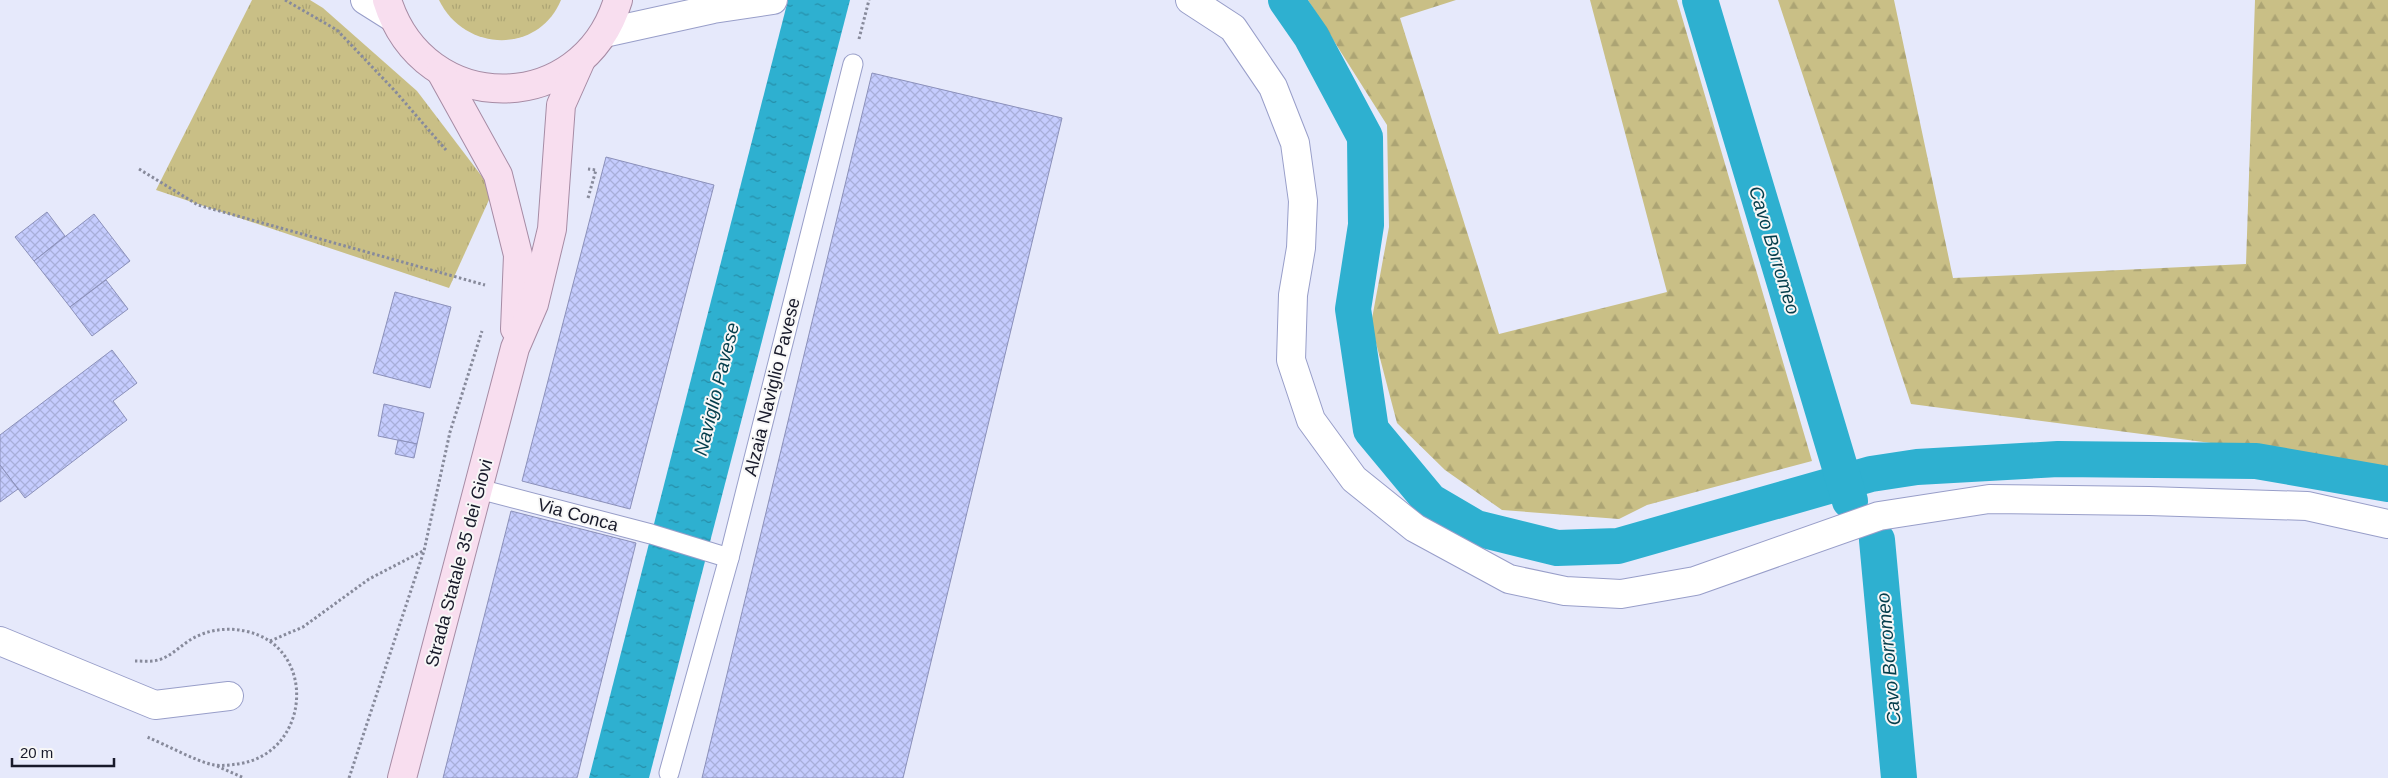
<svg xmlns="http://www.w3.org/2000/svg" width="2388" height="778" viewBox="0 0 2388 778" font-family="Arial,sans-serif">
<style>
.grass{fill:url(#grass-tufts)}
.forest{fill:url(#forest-firs)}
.water{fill:url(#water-ripples)}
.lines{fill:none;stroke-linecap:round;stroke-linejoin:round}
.canal{stroke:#2eb0d0;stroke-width:36}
.building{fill:url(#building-cross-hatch);stroke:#8b90ba}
.lane-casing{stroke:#989ec9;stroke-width:21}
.street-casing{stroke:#989ec9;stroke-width:30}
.secondary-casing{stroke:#989ec9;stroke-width:30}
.primary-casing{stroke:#a68ba4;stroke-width:30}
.path{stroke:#878a9b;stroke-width:3;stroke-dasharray:2.5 2.5;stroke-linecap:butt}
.lane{stroke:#fff;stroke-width:19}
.street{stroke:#fff;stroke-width:28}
.secondary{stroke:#fff;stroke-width:28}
.primary{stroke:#f8deef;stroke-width:28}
.labels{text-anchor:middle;stroke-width:4;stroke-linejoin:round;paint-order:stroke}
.street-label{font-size:18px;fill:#181a2a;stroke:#f7f7f7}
.water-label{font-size:19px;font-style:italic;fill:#043d4b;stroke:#f7f7f7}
</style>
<defs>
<pattern id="grass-tufts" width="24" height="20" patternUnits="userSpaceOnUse" patternTransform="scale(1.25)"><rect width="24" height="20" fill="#c9bf86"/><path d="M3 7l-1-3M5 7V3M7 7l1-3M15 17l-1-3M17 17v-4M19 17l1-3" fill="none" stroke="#aca474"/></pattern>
<pattern id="forest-firs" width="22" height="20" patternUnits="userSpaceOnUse" patternTransform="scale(1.25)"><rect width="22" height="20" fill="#c9bf86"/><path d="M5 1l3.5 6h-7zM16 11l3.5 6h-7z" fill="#aca474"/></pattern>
<pattern id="water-ripples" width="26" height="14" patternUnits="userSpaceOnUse" patternTransform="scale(1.25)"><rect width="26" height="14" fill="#2eb0d0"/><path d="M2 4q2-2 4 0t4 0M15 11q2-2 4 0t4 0" fill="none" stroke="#268ea9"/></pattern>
<pattern id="building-cross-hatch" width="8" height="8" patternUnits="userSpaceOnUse" patternTransform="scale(1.25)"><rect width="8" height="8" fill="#c5ccfe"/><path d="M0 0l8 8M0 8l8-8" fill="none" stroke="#a8afda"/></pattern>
</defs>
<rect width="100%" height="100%" fill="#e6e9fb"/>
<g class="grass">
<path d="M 252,0 L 310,0 L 323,8 L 417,91 L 493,191 L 449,288 L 156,190 Z"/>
<path d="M 439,0 L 561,0 C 538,55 464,52 439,0 Z"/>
</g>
<g class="forest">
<path d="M 1308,0 L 1456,0 L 1400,18 L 1499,334 L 1667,292 L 1590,0 L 1677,0 L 1812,461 L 1647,505 L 1619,519 L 1502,510 L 1445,470 L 1397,423 L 1371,324 L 1389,227 L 1387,125 Z"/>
<path d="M 1778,0 L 1894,0 L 1953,278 L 2246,264 L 2255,0 L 2388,0 L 2388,466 L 1911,404 Z"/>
</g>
<path class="water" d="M 788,0 L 850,0 L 649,778 L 589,778 Z"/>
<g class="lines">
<g class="canal">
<path d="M 1286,0 L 1311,36 L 1365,137 L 1366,225 L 1353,309 L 1371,430 L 1430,501 L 1476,528 L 1557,548 L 1618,546 L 1871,474 L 1917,467 L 2058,459 L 2256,461 L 2388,484"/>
<path d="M 1700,0 L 1850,501"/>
<path d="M 1877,540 L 1899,778"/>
</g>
</g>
<g class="building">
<path d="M 872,73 L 1062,118 L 903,778 L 702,778 Z"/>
<path d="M 606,157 L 714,185 L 630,509 L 522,481 Z"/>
<path d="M 47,212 L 65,236 L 34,261 L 15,237 Z"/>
<path d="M 94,214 L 130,261 L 70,307 L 34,261 Z"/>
<path d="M 106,280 L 128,309 L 92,336 L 70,307 Z"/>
<path d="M 395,292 L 451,307 L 430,388 L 373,373 Z"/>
<path d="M 112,350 L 137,383 L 113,401 L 127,420 L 25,498 L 0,465 L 0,435 Z"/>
<path d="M 384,404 L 424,413 L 417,444 L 378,436 Z"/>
<path d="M 398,440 L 417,444 L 414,458 L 395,454 Z"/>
<path d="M 0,465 L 18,489 L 0,502 Z"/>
<path d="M 511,511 L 636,543 L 577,778 L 443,778 Z"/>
</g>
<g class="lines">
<g class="lane-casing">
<g id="lane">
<path d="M 479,489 L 651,534 L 729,558"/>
<path d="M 669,773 L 729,558 L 853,64"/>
</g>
</g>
<g class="street-casing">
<path id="street" d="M 0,641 L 155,705 L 229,696"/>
</g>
<g class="secondary-casing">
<g id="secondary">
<path d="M 365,0 L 392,17"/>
<path d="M 1190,0 L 1233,28 L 1273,87 L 1295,143 L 1303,201 L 1301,248 L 1293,295 L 1291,360 L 1311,420 L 1354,479 L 1415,528 L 1509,579 L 1565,591 L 1621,594 L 1695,581 L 1879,516 L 1989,499 L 2149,501 L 2307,506 L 2388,524"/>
<path d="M 604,33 L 713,9 L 773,0"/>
</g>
</g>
<g class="primary-casing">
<g id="primary">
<path d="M 387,0 C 424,118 582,118 618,0"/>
<path d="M 441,72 L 498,175 L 518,255 L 515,329"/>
<path d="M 402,778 L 515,348 L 534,304 L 552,229 L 561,105 L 581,60"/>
</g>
</g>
<g class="path">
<path d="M 285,0 L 337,30 L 395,91 L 446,150"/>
<path d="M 859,39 L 869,0"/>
<path d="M 139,169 L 198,205 L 485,285"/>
<path d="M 588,198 L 596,170 L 588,169"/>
<path d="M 270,641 L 303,627 L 369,579 L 423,551"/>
<path d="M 135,661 C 142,661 151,662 158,660 C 170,657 179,647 190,640 C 206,630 226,627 245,631 C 319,646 311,755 237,764 C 230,765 222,766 214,765 C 195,761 167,745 147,737"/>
<path d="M 217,766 L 244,778"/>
<path d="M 349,778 L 424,551 L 450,432 L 482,331"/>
</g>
<use href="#lane" class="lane"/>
<use href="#street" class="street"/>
<use href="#secondary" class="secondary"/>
<use href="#primary" class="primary"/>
</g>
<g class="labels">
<g class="street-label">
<text transform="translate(772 387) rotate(-76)" y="6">Alzaia Naviglio Pavese</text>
<text transform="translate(578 515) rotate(15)" y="6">Via Conca</text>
<text transform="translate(459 563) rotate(-75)" y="6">Strada Statale 35 dei Giovi</text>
</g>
<g class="water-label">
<text transform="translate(1775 250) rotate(73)" y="7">Cavo Borromeo</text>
<text transform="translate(716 389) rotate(-76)" y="7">Naviglio Pavese</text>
<text transform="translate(1888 659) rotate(-95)" y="7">Cavo Borromeo</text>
</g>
</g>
<path d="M12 758v8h102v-8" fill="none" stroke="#181a2a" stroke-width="2.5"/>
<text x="20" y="758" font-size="15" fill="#181a2a" stroke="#f7f7f7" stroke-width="4" paint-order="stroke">20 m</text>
</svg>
